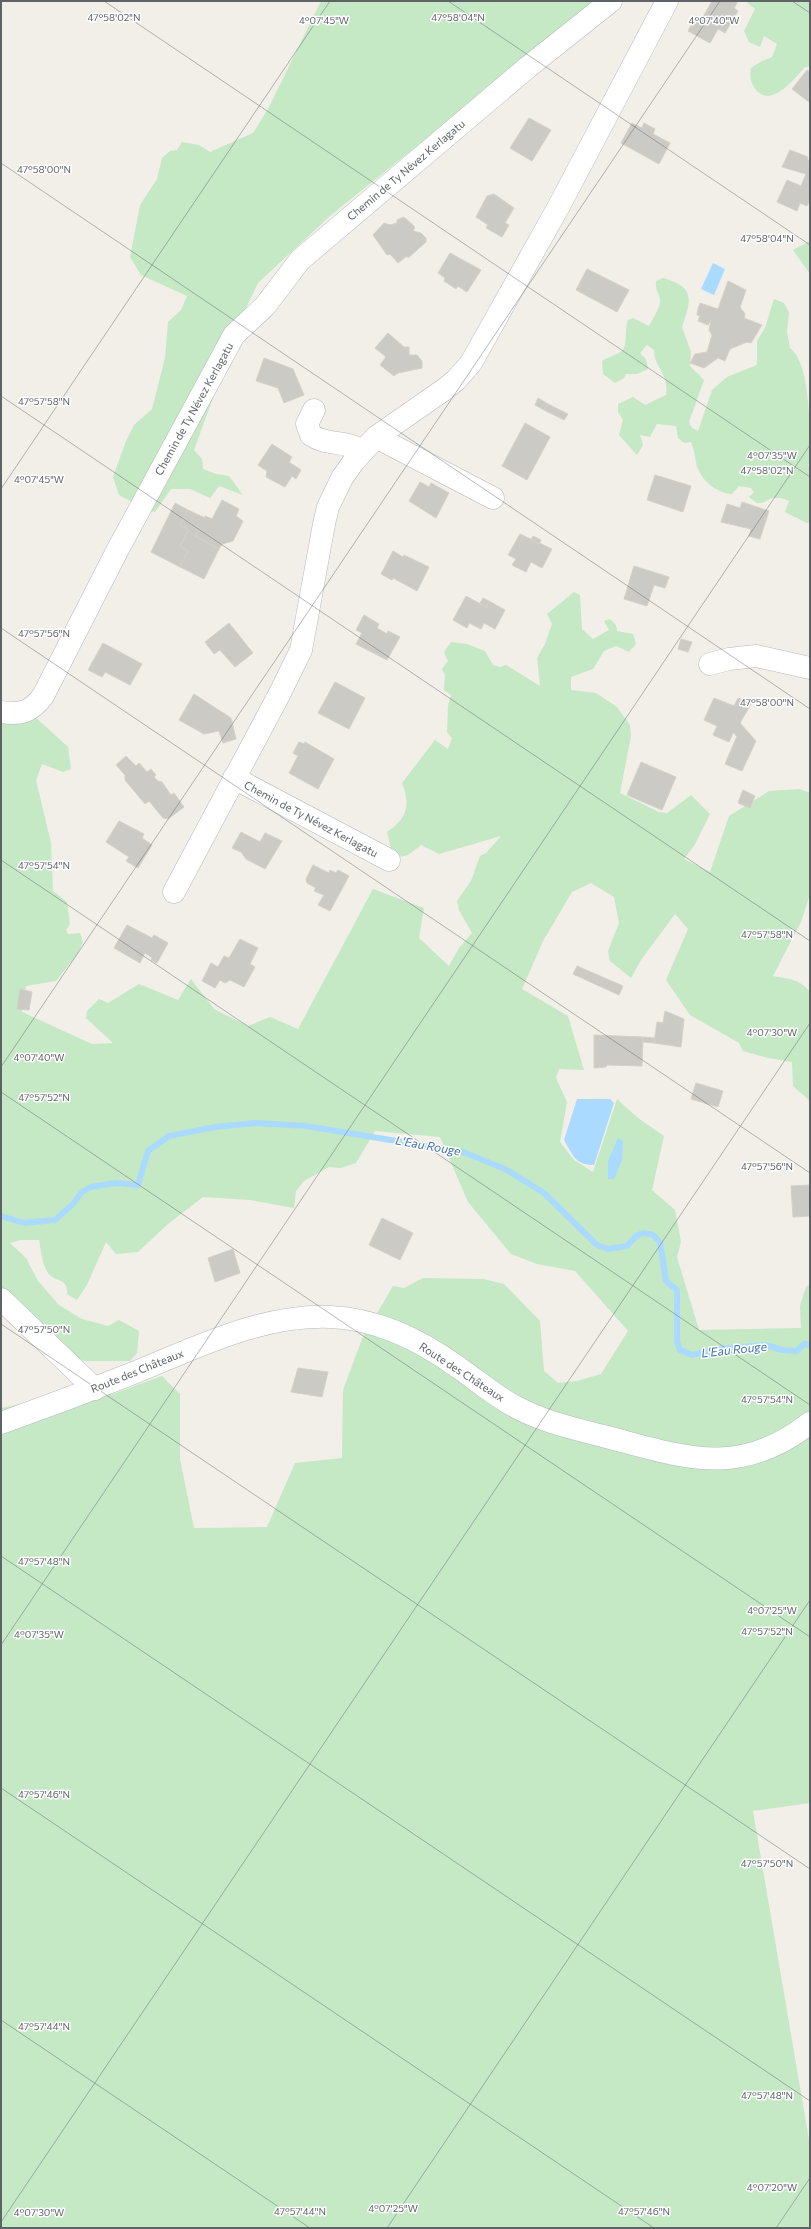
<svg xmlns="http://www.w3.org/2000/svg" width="811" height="2229" viewBox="0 0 811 2229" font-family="Commissioner,sans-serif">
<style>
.green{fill:#c5e8c5}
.water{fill:#aadaff}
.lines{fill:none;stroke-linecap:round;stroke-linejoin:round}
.stream{stroke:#aadaff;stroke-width:6}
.building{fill:#cccac5;stroke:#d6d1c6}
.street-casing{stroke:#b5b8bc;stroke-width:23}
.secondary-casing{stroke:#b6babf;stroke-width:23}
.street{stroke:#fff;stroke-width:22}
.secondary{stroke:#fff;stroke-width:22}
.ticks{fill:none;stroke:#5f6368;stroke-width:1;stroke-opacity:0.45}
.labels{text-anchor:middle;stroke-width:3;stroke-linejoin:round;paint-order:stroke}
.street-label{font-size:11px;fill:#5f6368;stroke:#fff}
.water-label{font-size:12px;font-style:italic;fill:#4174aa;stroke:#fff}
.ticks-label{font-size:10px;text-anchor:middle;fill:#5f6368;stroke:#fff;stroke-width:3;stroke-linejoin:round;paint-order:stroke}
</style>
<rect width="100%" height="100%" fill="#f1efe8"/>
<g class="green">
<path d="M 321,1 L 597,1 L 331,215 L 258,283 L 246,308 L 194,450 L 202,459 L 203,469 L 216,474 L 229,476 L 243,495 L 219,486 L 210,498 L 190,489 L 171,489 L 155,512 L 149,511 L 119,495 L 113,477 L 126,441 L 134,425 L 152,409 L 165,358 L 168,322 L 181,310 L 187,296 L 141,275 L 130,257 L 140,205 L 157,179 L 162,158 L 170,151 L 177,150 L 182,142 L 199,145 L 210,152 L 253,133 L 268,109 Z"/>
<path d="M 745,1 L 810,1 L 810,66 L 805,67 C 795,78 773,107 757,91 C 751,85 749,77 751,68 L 760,62 L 772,57 L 777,44 L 764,36 L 760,47 L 749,42 L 744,31 L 755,9 Z"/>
<path d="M 810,241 L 810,274 L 793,250 Z"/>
<path d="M 663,278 C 696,287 691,300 682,327 L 691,352 L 690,366 L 704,380 L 689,422 L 691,427 L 698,431 L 712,390 L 727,377 L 757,365 L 757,341 L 765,328 L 774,299 L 784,303 L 789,312 L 787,332 L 790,348 C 811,363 810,432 810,462 L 808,465 L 810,468 L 810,522 L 807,523 L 785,512 L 789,501 L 781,498 L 772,498 L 762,503 L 757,503 L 749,497 L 754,492 L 751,488 L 739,486 L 732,494 C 718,493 704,483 698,469 C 695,461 695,451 691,442 L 684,443 L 678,438 L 676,426 L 657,424 L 650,437 L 640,435 L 643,445 L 637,455 L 619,435 L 623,420 L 618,412 L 618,404 L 633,397 L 645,405 L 666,395 C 669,372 654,368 654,350 L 647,345 L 640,353 L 646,359 L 648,369 L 637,374 L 626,374 L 624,378 L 615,383 L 603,374 L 602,361 C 608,357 617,355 622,351 C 628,345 624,330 628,320 L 633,318 L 649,326 C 653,318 661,307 660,299 C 658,291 655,289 656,281 Z"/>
<path d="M 574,592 L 580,595 L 582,629 L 593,639 L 609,630 L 604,621 L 610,619 L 616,625 L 617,631 L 633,634 L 636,644 L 629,652 L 616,646 L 604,651 L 593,669 L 571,677 L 571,690 L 596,693 L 617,707 L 630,725 L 631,736 L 620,793 L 659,812 L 667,813 L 691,795 L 710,814 L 694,846 L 684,859 L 710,872 L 729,816 L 769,791 L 800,789 L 810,793 L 810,894 L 801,922 L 773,976 C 789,979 800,979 810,992 L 810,1101 L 793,1086 L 792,1062 L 768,1058 L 743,1051 L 739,1043 L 690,1015 L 666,980 L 688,929 L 675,914 L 641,960 L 631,978 L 610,961 L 608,951 L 619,923 L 614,897 L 591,883 L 572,892 L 543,941 L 522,989 L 568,1016 L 584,1070 L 559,1069 L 556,1078 L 567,1102 L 560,1142 L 574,1160 L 593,1172 L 617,1099 L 638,1118 L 664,1136 L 652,1190 L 675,1210 L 681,1242 L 677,1257 L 699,1330 L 801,1328 L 800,1306 L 806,1287 L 810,1284 L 810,1803 L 753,1811 L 810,2146 L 810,2228 L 1,2228 L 1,1408 L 95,1389 L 113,1394 L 162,1376 L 180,1394 L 180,1459 L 194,1528 L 267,1527 L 295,1463 L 342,1458 L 343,1390 L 362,1339 L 393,1286 L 404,1288 L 423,1278 L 483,1279 L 504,1284 L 540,1321 L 544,1371 L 558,1383 L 577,1381 L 601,1374 L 628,1331 L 575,1271 L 537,1264 L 511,1254 L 468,1202 L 440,1137 L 375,1131 L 356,1163 L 341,1168 L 329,1167 L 304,1181 L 296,1191 L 294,1208 L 250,1200 L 203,1197 L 168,1224 L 138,1252 L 116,1254 L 106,1242 L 87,1285 L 77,1300 L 67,1294 C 68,1277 56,1283 48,1273 C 42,1264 41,1250 39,1240 L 21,1240 L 10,1243 L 26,1258 L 38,1281 L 59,1305 L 82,1319 L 108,1326 L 119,1320 L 139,1331 L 137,1353 L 130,1361 L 84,1361 L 73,1355 L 1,1289 L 1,719 L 34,716 L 68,747 L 71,769 L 63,772 L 42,764 L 36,780 L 51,843 L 53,891 L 67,902 L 70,924 L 66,930 L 68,934 L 80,933 L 83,942 L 78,953 L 56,981 L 26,986 L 22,1012 L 92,1044 L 113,1043 L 86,1018 L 87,1011 L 99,999 L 108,1003 L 139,984 L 178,1000 L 191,979 L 214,1009 L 248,1026 L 270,1017 L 298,1029 L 373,889 L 424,908 L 419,938 L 449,966 L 459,948 L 472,933 L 459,910 L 457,901 L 471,881 L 480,856 L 486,853 L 501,836 L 439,854 L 421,845 C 411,853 406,859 393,856 L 387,832 C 407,819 411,805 402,783 L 435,740 L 448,749 L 452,738 L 447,732 L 448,706 L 451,695 L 444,690 L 445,675 L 442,669 L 448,661 L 444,652 L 451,642 L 467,644 L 485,651 L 493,665 L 500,667 L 506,665 L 540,686 L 537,658 L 545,644 L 552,624 L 547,614 Z"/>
</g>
<g class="water">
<path d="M 713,263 L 725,269 L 714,295 L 701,289 Z"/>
<path d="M 577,1099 L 610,1099 L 614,1103 L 594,1165 C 575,1165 573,1155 564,1140 Z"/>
<path d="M 618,1138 L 623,1141 L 622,1160 L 614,1179 L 608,1179 L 608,1161 Z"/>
</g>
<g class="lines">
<path class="stream" d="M 1,1216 L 24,1223 L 55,1220 L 72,1205 L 82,1192 L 91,1187 L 116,1183 L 138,1185 L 148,1151 L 169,1136 L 215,1127 L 256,1123 L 306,1126 L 463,1152 L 505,1169 L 544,1193 L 597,1245 L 608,1249 L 627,1246 L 636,1236 L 643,1233 L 653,1235 L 660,1242 L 666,1281 L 677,1290 L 677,1341 L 680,1350 L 692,1355 L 718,1349 L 765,1345 L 783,1350 L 797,1351 L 804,1344 L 810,1345"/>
</g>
<g class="building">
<path d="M 712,1 L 738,1 L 734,8 L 738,11 L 725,33 L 718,29 L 710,43 L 688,31 L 696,16 L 702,19 Z"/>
<path d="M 807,70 L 810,72 L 809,102 L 792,89 Z"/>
<path d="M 529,118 L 551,130 L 532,161 L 510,148 Z"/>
<path d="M 632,123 L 642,128 L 644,123 L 655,129 L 653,134 L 670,143 L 659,164 L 621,143 Z"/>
<path d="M 790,150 L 808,157 L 807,159 L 810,161 L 810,200 L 807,206 L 800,203 L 797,211 L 777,202 L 787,180 L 801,186 L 806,174 L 782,167 Z"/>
<path d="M 494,194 L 514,208 L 505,223 L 509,225 L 502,237 L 486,228 L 488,225 L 476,217 L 487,196 Z"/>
<path d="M 404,217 L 415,227 L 413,231 L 421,233 L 426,238 L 426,242 L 408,258 L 407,256 L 398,263 L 390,254 L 387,255 L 373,235 L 384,223 L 390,225 L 397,223 L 397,220 Z"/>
<path d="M 450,253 L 481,270 L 467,292 L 458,286 L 456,289 L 444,281 L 445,278 L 438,273 Z"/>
<path d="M 587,269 L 629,290 L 617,312 L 576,290 Z"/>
<path d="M 728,281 L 746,290 L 740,307 L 745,314 L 744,318 L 762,325 L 751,343 L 747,342 L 730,349 L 725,361 L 718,358 L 704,368 L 690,363 L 695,354 L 707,352 L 712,335 L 709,330 L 711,320 L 708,325 L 698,321 L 700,316 L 697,315 L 698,309 L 700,303 L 718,309 Z"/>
<path d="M 388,333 L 404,347 L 409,347 L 409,355 L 417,355 L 422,361 L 422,368 L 398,373 L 394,376 L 380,365 L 386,357 L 375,348 Z"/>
<path d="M 264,358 L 293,369 L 304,395 L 284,403 L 278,388 L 256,381 Z"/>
<path d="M 538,398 L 548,404 L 544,410 L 535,405 Z"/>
<path d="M 548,404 L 568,414 L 564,420 L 544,410 Z"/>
<path d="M 525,423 L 550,437 L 527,480 L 502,466 Z"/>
<path d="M 272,444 L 292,457 L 289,462 L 301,470 L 296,479 L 292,476 L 285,487 L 266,477 L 267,471 L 258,465 Z"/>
<path d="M 655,475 L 691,486 L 683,512 L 647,500 Z"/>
<path d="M 420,482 L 429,487 L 431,483 L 449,493 L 436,518 L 409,501 Z"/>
<path d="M 222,500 L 239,509 L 236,516 L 243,521 L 233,541 L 222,544 L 219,549 L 195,536 L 200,528 L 183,519 L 188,510 L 205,518 L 205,516 L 212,519 Z"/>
<path d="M 742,502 L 769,511 L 760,539 L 749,536 L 751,529 L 721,522 L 727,504 L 740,508 Z"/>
<path d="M 175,503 L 188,510 L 180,525 L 189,530 L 180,546 L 188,551 L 180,567 L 151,552 Z"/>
<path d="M 183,519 L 200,528 L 195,536 L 219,549 L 204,579 L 180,567 L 188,551 L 180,546 L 189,530 L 180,525 Z"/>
<path d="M 520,534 L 552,549 L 542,568 L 531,562 L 526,572 L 512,565 L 516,559 L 508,555 Z"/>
<path d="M 533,536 L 541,540 L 539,544 L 531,540 Z"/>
<path d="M 393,551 L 403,557 L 404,555 L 429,567 L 417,591 L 393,578 L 392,580 L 381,574 Z"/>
<path d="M 634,566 L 669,577 L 665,588 L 654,585 L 647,606 L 624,599 Z"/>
<path d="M 466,596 L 486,607 L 489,601 L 505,610 L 495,629 L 484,623 L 481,629 L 469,623 L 467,628 L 453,620 Z"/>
<path d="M 483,598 L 489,601 L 486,607 L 480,603 Z"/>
<path d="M 364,615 L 379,624 L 377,628 L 387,634 L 388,631 L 400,637 L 387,660 L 356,644 L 362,633 L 356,630 Z"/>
<path d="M 229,623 L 253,653 L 235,667 L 220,650 L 214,654 L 205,642 Z"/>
<path d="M 681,639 L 692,642 L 688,652 L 678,649 Z"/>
<path d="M 103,643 L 142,664 L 130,685 L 105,672 L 102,677 L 88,670 Z"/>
<path d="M 335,682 L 365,698 L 349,729 L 318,713 Z"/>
<path d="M 194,694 L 231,718 L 236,739 L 223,743 L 219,731 L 204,734 L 179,720 Z"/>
<path d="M 714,698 L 734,706 L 738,698 L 751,704 L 740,723 L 756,741 L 742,771 L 725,764 L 737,736 L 735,735 L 735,733 L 733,733 L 729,742 L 713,735 L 717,726 L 704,720 Z"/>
<path d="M 299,742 L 304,744 L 305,742 L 334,759 L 318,789 L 289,773 L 298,756 L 293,753 Z"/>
<path d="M 126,756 L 136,766 L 139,763 L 147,772 L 151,769 L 156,775 L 154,777 L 158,781 L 162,782 L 171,795 L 174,793 L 184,807 L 168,819 L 163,818 L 149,801 L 145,804 L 125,780 L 125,775 L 116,765 Z"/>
<path d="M 641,762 L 676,777 L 662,810 L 627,795 Z"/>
<path d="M 743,790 L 755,796 L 750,808 L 738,803 Z"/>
<path d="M 119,821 L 144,834 L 142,838 L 152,845 L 138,868 L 126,861 L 129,857 L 106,842 Z"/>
<path d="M 241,832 L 260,842 L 265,833 L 282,841 L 265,869 L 246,859 L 241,852 L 232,848 Z"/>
<path d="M 313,865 L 329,873 L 330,870 L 336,873 L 338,870 L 349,876 L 330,911 L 318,905 L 324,895 L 314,891 L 316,888 L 307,883 L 306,879 Z"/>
<path d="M 127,925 L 152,938 L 154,935 L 168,943 L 157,963 L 151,960 L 152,958 L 145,953 L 140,963 L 114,948 Z"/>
<path d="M 240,939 L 258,948 L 250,964 L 255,967 L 244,987 L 230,980 L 225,983 L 220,980 L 215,988 L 202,981 L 211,963 L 218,967 L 224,956 L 229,958 Z"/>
<path d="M 577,966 L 623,986 L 619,995 L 573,974 Z"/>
<path d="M 20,989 L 32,992 L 29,1010 L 17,1009 Z"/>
<path d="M 665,1011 L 684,1019 L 681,1047 L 654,1043 L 657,1022 L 663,1023 Z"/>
<path d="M 594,1035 L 643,1037 L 642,1066 L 607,1065 L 606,1067 L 594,1068 Z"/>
<path d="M 643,1037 L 655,1038 L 654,1043 L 642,1042 Z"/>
<path d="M 696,1083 L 723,1091 L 718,1107 L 691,1099 Z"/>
<path d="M 810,1185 L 810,1216 L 793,1217 L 791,1186 Z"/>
<path d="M 382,1218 L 413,1233 L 400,1260 L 369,1245 Z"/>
<path d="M 233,1249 L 240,1273 L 215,1282 L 208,1258 Z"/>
<path d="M 298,1368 L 328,1372 L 322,1397 L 291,1392 Z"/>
</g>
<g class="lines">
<g class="street-casing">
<g id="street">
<path d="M 314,410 L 307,424 L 311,435 C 327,446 347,440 362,451"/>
<path d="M 376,437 L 493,498"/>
<path d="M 710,664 L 729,659 L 756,656 L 810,668"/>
<path d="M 1,712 C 21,715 31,712 43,696 L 117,551 L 234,335 L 265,306 L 300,260 L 528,67 L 611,1"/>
<path d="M 234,778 L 389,860"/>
<path d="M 174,892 L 280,693 L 301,650 L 324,524 L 328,507 L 342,478 L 354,461 L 376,437 L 445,389 L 456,380 L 471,363 L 559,206 L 667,1"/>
<path d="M 1,1299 L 95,1389"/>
</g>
</g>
<g class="secondary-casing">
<path id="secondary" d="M 1,1423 C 46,1407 91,1390 136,1372 C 198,1347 262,1314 331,1317 C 378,1319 422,1341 459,1368 C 478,1381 496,1397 516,1407 C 544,1422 572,1428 603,1436 C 682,1456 737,1480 810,1423"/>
</g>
<use href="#street" class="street"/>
<use href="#secondary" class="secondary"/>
</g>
<path class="ticks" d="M 104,1 L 810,477M 448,1 L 810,245M 792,1 L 810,13M 1,163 L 810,709M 1,396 L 810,941M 1,489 L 330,1M 1,628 L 810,1173M 1,860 L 810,1405M 1,1067 L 720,1M 1,1092 L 810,1637M 1,1324 L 810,1869M 1,1556 L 810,2101M 1,1645 L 810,445M 1,1788 L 654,2228M 1,2020 L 310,2228M 1,2222 L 810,1023M 387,2228 L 810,1600M 776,2228 L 810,2178"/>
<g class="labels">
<g class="street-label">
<text transform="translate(406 170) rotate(-40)" y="4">Chemin de Ty Névez Kerlagatu</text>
<text transform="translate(194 409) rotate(-61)" y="4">Chemin de Ty Névez Kerlagatu</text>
<text transform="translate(311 819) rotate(28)" y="4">Chemin de Ty Névez Kerlagatu</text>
<text transform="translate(137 1371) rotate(-22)" y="4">Route des Châteaux</text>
<text transform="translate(462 1372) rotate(33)" y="4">Route des Châteaux</text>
</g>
<g class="water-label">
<text transform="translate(428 1146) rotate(10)" y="4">L'Eau Rouge</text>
<text transform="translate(734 1350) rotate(-6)" y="4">L'Eau Rouge</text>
</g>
</g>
<g class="ticks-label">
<text x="114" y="21">47°58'02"N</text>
<text x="458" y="21">47°58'04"N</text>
<text x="324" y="24">4°07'45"W</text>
<text x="714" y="24">4°07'40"W</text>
<text x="44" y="173">47°58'00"N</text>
<text x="767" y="242">47°58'04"N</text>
<text x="44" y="405">47°57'58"N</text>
<text x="772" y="459">4°07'35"W</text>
<text x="767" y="474">47°58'02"N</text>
<text x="39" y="483">4°07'45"W</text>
<text x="44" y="637">47°57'56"N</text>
<text x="767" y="706">47°58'00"N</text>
<text x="44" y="869">47°57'54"N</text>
<text x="767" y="938">47°57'58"N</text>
<text x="772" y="1036">4°07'30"W</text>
<text x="39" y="1061">4°07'40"W</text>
<text x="44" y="1101">47°57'52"N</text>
<text x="767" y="1170">47°57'56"N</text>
<text x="44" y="1333">47°57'50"N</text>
<text x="767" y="1403">47°57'54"N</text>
<text x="44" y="1565">47°57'48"N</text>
<text x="772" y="1614">4°07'25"W</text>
<text x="767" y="1635">47°57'52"N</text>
<text x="39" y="1638">4°07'35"W</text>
<text x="44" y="1798">47°57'46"N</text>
<text x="767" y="1867">47°57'50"N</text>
<text x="44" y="2030">47°57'44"N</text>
<text x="767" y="2099">47°57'48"N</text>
<text x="772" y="2191">4°07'20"W</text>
<text x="393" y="2212">4°07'25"W</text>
<text x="300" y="2215">47°57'44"N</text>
<text x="644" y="2215">47°57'46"N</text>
<text x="39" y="2216">4°07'30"W</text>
</g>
<rect width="811" height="2229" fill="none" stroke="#5f6368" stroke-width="4"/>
</svg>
